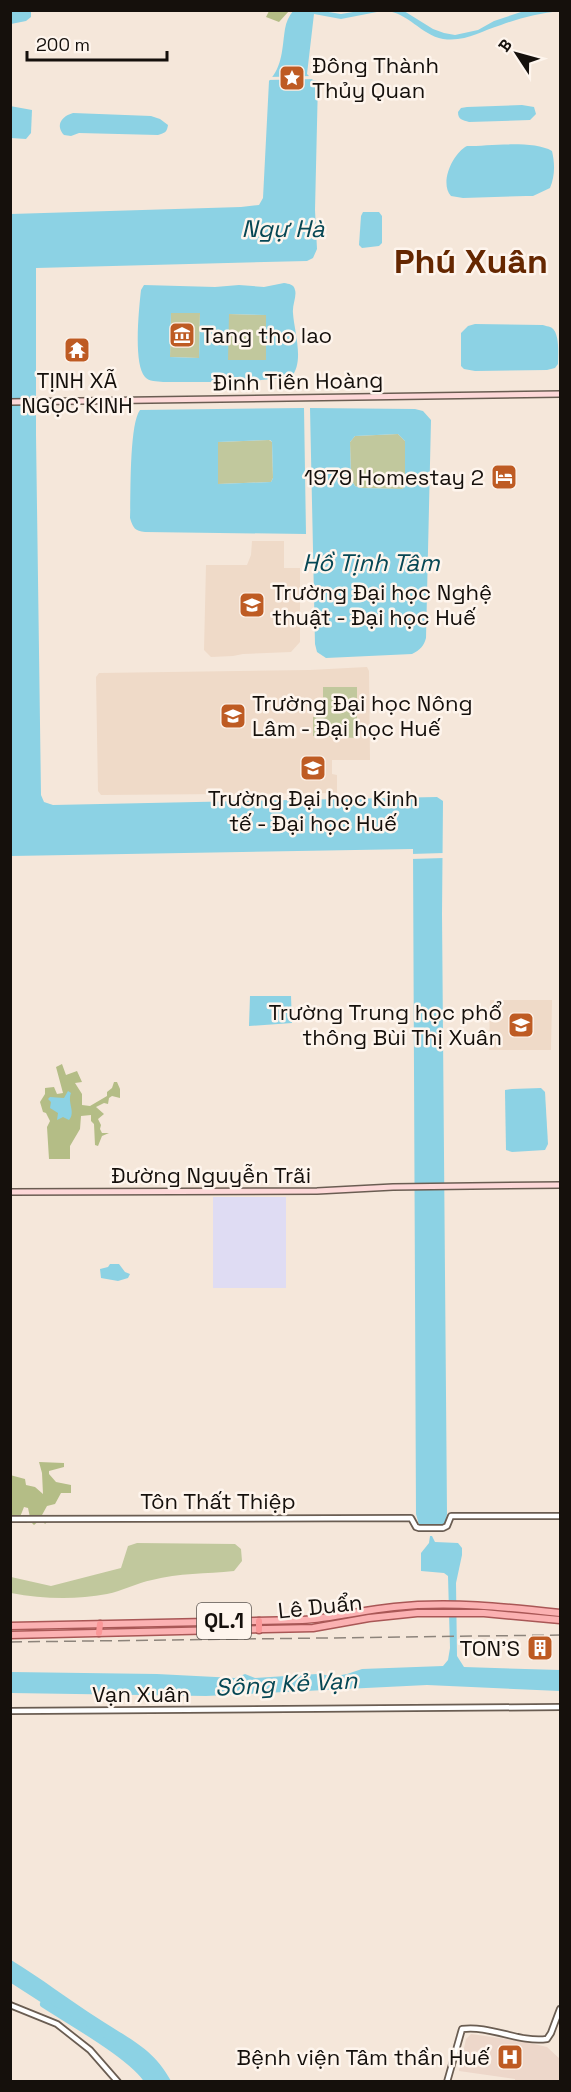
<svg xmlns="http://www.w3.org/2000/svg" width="571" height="2092" viewBox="0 0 571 2092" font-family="'Space Grotesk',sans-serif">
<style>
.commercial{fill:#dfdcf3}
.built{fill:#efdac8}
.medical{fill:#edd7ca}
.green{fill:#c1c89d}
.forest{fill:#b4bd86}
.water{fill:#8cd2e4;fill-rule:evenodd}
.pier{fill:#f5e7da}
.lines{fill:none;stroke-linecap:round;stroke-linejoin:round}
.river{stroke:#8cd2e4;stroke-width:8}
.tertiary-casing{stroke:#6a5d52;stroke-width:8}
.secondary-casing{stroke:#6a5d52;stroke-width:8}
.primary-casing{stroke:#a95756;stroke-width:9}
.trunk-casing{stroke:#a95756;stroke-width:9}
.tertiary{stroke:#fff;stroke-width:4.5}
.secondary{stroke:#fdd8d8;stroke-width:5}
.primary{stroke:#fbb1b2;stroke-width:6}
.trunk{stroke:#fa9798;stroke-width:6}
.rail{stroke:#8d847b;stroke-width:1.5;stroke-dasharray:12 6;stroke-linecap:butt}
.labels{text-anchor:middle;stroke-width:5;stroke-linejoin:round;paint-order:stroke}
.shield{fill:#fef5ed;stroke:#5b5550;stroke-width:1.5}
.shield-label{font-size:21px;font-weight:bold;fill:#15100c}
.poi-label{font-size:22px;fill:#15100c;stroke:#fef5ed;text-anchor:start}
.street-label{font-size:22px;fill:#15100c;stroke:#fef5ed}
.water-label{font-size:24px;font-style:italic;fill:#064754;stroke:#fef5ed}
.town-label{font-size:34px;font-weight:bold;fill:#652700;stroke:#fef5ed}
</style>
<rect width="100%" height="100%" fill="#f5e7da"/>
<rect class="commercial" x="213" y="1197" width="73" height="91"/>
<g class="built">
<path d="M 252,541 L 284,541 L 284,568 L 300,568 L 300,642 L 291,652 L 243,654 L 233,656 L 211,657 L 204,650 L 206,565 L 247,565 L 251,555 Z"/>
<path d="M 367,667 L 369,671 L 370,760 L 332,760 L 332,774 L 337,775 L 337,793 L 101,795 L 98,791 L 96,677 L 99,673 L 310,670 Z"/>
<path d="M 490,1000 L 552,1000 L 551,1050 L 489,1050 Z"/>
</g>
<path class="medical" d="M 471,2034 L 521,2041 L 547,2047 L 560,2059 L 560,2081 L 515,2081 L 515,2079 L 459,2071 L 466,2039 Z"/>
<g class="green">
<path d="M 171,312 L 200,313 L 199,358 L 170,357 Z"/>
<path d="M 228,314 L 267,315 L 266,360 L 228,360 Z"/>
<path d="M 398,434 L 405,441 L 405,487 L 402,489 L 360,488 L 355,486 L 351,479 L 350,442 L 355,436 Z"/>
<path d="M 269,440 L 272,442 L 273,478 L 271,482 L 218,484 L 218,442 Z"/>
<path d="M 323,687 L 357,687 L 357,738 L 313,736 L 313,717 L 323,717 Z"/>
<path d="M 137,1543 L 235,1544 L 241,1549 L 242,1561 L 234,1571 C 206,1574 179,1573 152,1580 C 137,1583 122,1591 107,1594 C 75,1600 43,1599 11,1593 L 11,1577 L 51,1586 L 121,1568 L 128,1546 Z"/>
</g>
<g class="forest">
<path d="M 269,11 L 269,10 L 289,11 L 279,22 L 266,17 Z"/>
<path d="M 62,1064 L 66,1075 L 77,1071 L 82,1082 L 75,1083 L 82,1094 L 82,1105 L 90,1106 L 107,1096 L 107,1092 L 112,1088 L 114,1082 L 117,1082 L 120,1089 L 120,1098 L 112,1096 L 109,1098 L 108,1104 L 104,1103 L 96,1107 L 104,1114 L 98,1119 L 101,1125 L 100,1129 L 102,1133 L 109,1133 L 102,1136 L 98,1146 L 95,1145 L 94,1124 L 91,1121 L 91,1115 L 81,1116 L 80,1129 L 70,1146 L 70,1159 L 49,1159 L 47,1127 L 50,1121 L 46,1113 L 43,1112 L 40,1102 L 45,1094 L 45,1088 L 54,1087 L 57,1094 L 63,1093 L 56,1067 Z"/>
<path d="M 39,1462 L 64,1463 L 64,1467 L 49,1471 L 49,1474 L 56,1482 L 71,1485 L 71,1493 L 61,1493 L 55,1504 L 47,1506 L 42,1515 L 43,1519 L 48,1521 L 45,1524 L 41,1519 L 34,1525 L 31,1522 L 28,1508 L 24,1507 L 20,1517 L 11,1521 L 12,1510 L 10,1509 L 10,1475 L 25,1479 L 26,1485 L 35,1487 L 43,1494 L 42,1473 Z"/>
</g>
<g class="water">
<path d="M 10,11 L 31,11 L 31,17 L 26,21 L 11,24 Z"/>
<path d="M 293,11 L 322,11 L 341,14 L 359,11 L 382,11 L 341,19 L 314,14 L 307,74 L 313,80 L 318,81 L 315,210 L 317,249 L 313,258 L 307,261 L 36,268 L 36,435 L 41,795 L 44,802 L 53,805 L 437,797 L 443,801 L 442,914 L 447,1514 L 445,1524 L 442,1526 L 419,1525 L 416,1514 L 413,849 L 11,856 L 11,214 L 241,207 L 259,205 L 263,198 L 269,81 C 283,66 282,48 285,29 C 286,22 289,16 293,11 Z"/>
<path d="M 385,11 L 404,11 L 433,29 L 444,33 L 455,35 L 478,30 L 494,21 L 524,11 L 560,11 C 540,13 520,18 501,25 C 480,31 467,42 443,39 C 421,35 408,12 385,11 Z"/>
<path d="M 522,105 L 534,107 L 536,114 L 530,120 L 469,122 C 463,120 458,120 458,112 L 461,108 L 467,107 Z"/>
<path d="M 10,106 L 32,110 L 31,133 L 26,139 L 11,138 Z"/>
<path d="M 73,113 L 151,116 L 160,119 L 168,125 C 167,132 165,133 158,135 L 79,133 L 71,136 L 64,135 C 55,125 62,116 73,113 Z"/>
<path d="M 467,146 C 489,146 533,140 552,151 C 555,164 555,176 550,188 L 533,196 L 526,196 L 463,198 L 451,196 C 439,183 453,153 467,146 Z"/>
<path d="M 363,212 L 379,212 L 382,216 L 382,243 L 379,246 L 362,248 L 359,245 L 361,216 Z"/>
<path d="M 284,283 C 289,284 294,284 295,290 C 297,296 292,306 293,313 C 294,331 305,362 291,377 L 241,382 L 163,382 C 157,381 149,382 145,377 C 133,364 139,308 141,290 L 144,285 L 215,287 L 239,285 L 264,287 ZM 171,313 L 200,313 L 199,358 L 170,357 ZM 229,314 L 266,315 L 266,360 L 228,360 Z"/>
<path d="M 475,324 L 542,325 C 543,325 551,327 552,328 C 560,334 558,355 558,364 L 555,368 L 547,370 L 475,371 L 464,369 L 461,366 L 461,333 L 468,326 Z"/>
<path d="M 304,408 L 306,534 L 145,532 C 135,531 133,528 130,518 C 131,495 129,425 140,410 ZM 270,440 L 272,442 L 273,478 L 271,482 L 218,484 L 218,442 Z"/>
<path d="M 310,408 L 415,409 L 423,411 L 431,420 L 426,638 C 424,646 420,650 412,654 L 326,658 L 317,652 L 315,644 ZM 398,434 L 405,441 L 405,487 L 402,489 L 360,488 L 355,486 L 351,479 L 350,442 L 355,436 Z"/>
<path d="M 250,996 L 291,996 L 292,1023 L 249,1026 Z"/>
<path d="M 512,1089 L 541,1088 L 545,1092 L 548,1144 L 545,1150 L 512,1152 L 506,1150 L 505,1093 L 505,1090 Z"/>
<path d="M 68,1091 L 71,1093 C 67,1103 76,1112 69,1120 L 63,1117 L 57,1120 L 58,1113 L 50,1108 L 51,1102 L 48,1099 L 50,1097 L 64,1098 Z"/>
<path d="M 110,1264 L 119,1264 L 125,1272 L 130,1274 L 128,1278 L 118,1281 L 101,1278 L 100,1269 L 108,1267 Z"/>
<path d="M 430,1536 L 432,1536 L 435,1542 L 458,1543 L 462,1548 L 462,1555 L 456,1583 L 457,1656 L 464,1667 L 560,1670 L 560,1691 L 427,1685 L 206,1696 L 11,1693 L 11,1672 L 157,1674 L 235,1678 L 245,1674 L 255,1678 L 317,1674 L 335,1676 L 347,1674 L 362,1669 L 443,1666 L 448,1660 L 450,1648 L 448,1576 L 444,1573 L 421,1571 L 421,1553 L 429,1543 Z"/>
<path d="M 11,1960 C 41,1978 69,2000 99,2019 C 129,2039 153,2048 171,2081 L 150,2081 L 139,2069 L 123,2055 L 11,1983 Z"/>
</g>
<g class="pier">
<path d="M 313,76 L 318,79 L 266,80 L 268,77 Z"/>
<path d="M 444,853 L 444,858 L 411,859 L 411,854 Z"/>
</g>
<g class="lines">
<path class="river" d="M 44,2004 C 70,2021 135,2057 149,2082"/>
<g class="tertiary-casing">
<g id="tertiary">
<path d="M 10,1519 L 411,1518 L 416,1527 L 419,1528 L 443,1528 L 447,1526 L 451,1516 L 560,1516"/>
<path d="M 10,1711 L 560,1707"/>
<path d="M 10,2005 L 57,2024 L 90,2050 L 118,2082"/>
<path d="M 447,2082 L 462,2029 C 490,2025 519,2043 547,2039 L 551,2033 L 560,2009"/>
</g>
</g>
<g class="secondary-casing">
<g id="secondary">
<path d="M 10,402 L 560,394"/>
<path d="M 10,1192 L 317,1191 L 393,1187 L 560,1185"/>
</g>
</g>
<g class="primary-casing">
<g id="primary">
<path d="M 10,1626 L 302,1620 C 333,1618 363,1610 394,1607 C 450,1601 505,1607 560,1613"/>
<path d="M 10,1635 L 313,1628 L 369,1618 L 417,1613 L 484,1613 L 560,1620"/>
</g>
</g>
<g class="trunk-casing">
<g id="trunk">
<path d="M 259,1630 L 259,1621"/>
<path d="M 99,1633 L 100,1624"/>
</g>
</g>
<use href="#tertiary" class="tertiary"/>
<use href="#secondary" class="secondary"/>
<use href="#primary" class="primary"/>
<use href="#trunk" class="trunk"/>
<path class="rail" d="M 10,1642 L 560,1635"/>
</g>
<defs>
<g id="sight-square" transform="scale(1.35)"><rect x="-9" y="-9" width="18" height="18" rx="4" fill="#be5b23" stroke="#fef5ed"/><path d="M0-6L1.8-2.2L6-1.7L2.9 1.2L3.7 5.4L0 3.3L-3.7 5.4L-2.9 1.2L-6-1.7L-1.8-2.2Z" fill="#fff"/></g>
<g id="museum-square" transform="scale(1.35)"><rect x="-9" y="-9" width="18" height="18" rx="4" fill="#be5b23" stroke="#fef5ed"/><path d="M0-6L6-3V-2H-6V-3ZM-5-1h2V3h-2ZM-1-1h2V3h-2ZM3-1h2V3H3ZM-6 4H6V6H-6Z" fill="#fff"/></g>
<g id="temple-square" transform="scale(1.35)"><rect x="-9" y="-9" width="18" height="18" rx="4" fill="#be5b23" stroke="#fef5ed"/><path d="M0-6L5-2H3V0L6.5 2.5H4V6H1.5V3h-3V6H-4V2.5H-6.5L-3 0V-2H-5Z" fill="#fff"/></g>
<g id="hotel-square" transform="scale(1.35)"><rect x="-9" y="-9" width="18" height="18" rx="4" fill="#be5b23" stroke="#fef5ed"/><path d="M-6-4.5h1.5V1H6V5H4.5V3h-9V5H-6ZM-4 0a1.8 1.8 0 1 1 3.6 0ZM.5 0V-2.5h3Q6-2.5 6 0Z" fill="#fff"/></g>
<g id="university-square" transform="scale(1.35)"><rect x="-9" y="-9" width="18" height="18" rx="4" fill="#be5b23" stroke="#fef5ed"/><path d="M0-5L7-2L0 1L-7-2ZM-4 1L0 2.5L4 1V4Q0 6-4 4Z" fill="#fff"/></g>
<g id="school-square" transform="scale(1.35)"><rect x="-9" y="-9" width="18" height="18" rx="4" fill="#be5b23" stroke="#fef5ed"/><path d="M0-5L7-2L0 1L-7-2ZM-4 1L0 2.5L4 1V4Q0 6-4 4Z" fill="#fff"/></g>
<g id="building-square" transform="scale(1.35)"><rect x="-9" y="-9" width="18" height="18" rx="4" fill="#be5b23" stroke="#fef5ed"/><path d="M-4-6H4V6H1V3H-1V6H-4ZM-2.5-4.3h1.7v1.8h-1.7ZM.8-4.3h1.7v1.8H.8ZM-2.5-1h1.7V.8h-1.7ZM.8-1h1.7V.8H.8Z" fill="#fff"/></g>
<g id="hospital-square" transform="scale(1.35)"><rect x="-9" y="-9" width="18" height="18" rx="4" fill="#be5b23" stroke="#fef5ed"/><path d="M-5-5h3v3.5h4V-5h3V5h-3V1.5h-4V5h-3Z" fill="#fff"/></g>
</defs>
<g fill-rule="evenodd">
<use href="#sight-square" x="292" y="78"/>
<use href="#museum-square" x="182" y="335"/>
<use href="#temple-square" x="77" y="350"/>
<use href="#hotel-square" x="504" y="477"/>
<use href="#university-square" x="252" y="605"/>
<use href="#university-square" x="233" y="716"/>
<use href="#university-square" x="313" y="768"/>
<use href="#school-square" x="521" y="1025"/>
<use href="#building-square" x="540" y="1648"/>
<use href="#hospital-square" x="510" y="2057"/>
</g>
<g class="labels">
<rect class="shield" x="197" y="1603" width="54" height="36" rx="4.5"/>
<g class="shield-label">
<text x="224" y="1628">QL.1</text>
</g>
<g class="poi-label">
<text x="312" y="73">Đông Thành<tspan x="312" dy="25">Thủy Quan</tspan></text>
<text x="201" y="343">Tang tho lao</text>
<text x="77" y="388" text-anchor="middle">TỊNH XÃ<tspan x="77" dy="25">NGỌC KINH</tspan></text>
<text x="484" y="485" text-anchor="end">1979 Homestay 2</text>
<text x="272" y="600">Trường Đại học Nghệ<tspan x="272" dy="25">thuật - Đại học Huế</tspan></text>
<text x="252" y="711">Trường Đại học Nông<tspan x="252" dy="25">Lâm - Đại học Huế</tspan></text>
<text x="313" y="806" text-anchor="middle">Trường Đại học Kinh<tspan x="313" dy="25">tế - Đại học Huế</tspan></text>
<text x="502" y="1020" text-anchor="end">Trường Trung học phổ<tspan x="502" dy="25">thông Bùi Thị Xuân</tspan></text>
<text x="520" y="1656" text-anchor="end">TON'S</text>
<text x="490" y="2065" text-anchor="end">Bệnh viện Tâm thần Huế</text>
</g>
<g class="street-label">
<text transform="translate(298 381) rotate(-1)" y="8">Đinh Tiên Hoàng</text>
<text x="211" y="1183">Đường Nguyễn Trãi</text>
<text x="218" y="1509">Tôn Thất Thiệp</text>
<text transform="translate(320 1606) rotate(-6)" y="8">Lê Duẩn</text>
<text x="141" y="1702">Vạn Xuân</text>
</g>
<g class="water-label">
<text x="283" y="237">Ngự Hà</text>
<text x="371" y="571">Hồ Tịnh Tâm</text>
<text transform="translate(286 1684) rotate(-3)" y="8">Sông Kẻ Vạn</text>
</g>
<g class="town-label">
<text x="471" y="273">Phú Xuân</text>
</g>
</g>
<rect width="571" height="2092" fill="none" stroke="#15100c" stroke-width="24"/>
<g transform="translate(517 54) rotate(306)" stroke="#fef5ed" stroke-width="4.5" paint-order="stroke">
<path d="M0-4.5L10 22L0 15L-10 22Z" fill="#15100c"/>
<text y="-9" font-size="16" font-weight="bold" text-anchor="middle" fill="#15100c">B</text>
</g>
<path d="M27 51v9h140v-9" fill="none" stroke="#15100c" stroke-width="3"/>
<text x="36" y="51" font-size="18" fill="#15100c" stroke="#fef5ed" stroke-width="4.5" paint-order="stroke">200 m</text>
</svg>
